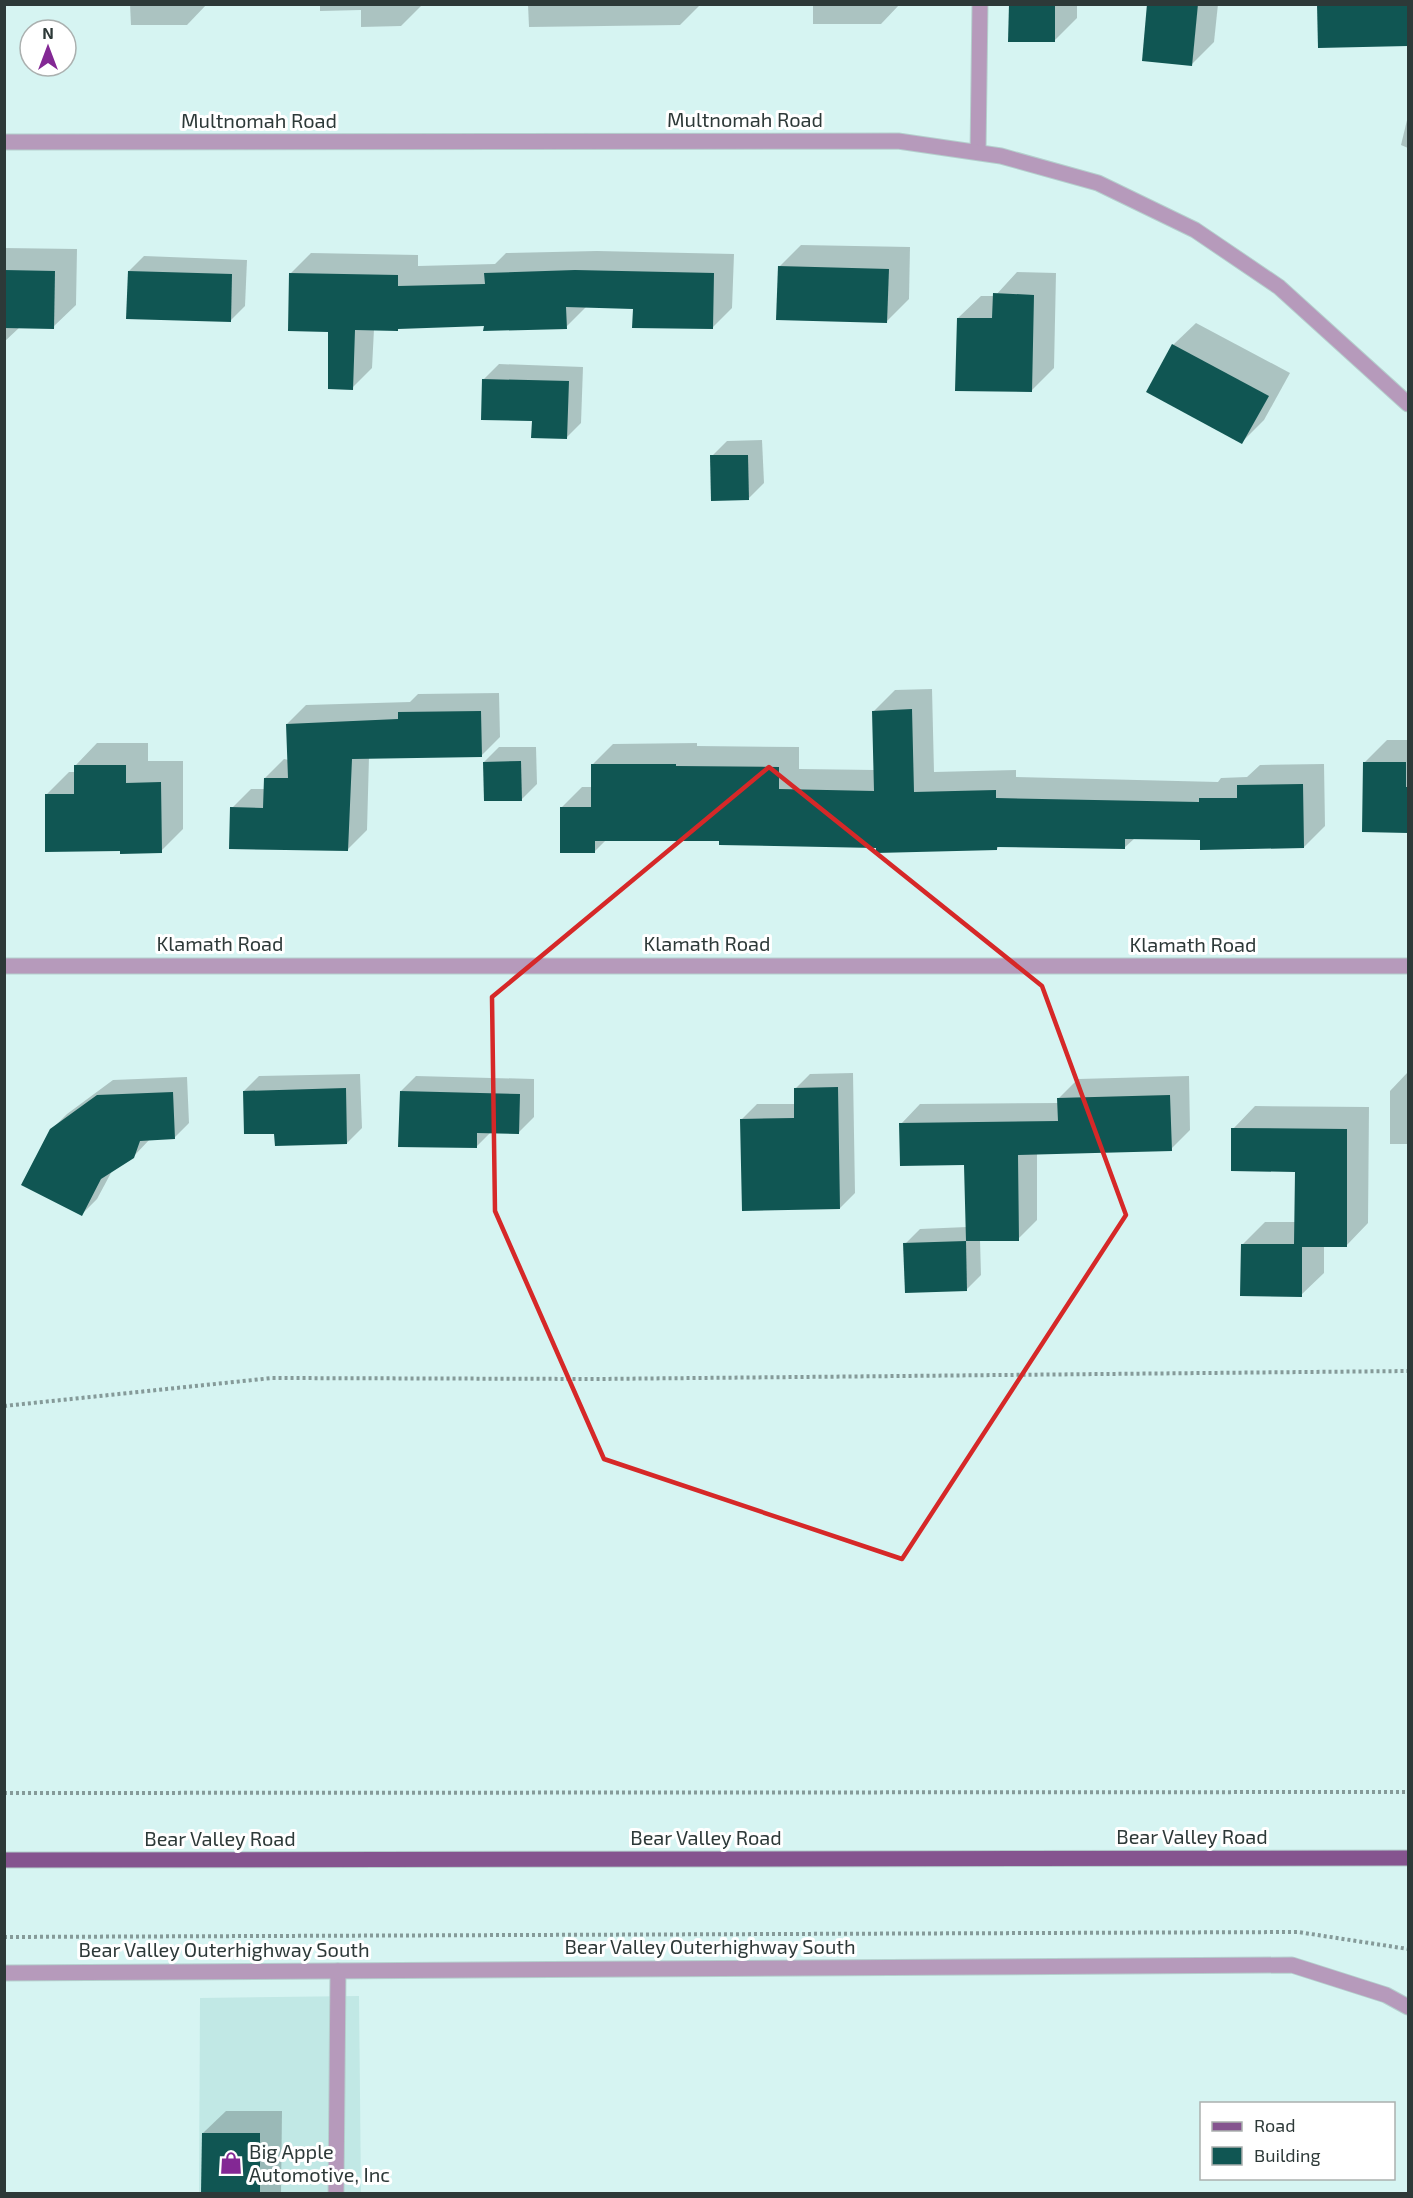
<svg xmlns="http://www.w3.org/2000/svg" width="1413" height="2198" viewBox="0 0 1413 2198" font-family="'Exo 2',sans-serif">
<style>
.built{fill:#c1e8e5}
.shadow{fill:#0003}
.building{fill:#105653}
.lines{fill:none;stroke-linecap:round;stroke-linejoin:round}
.lane-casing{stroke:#b4cfcd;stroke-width:17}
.street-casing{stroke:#b4cfcd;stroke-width:17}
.primary-casing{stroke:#b4cfcd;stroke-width:17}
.path{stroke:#859a99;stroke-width:4;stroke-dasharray:3 3;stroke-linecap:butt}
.lane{stroke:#b69abb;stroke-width:15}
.street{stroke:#b69abb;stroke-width:15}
.primary{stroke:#85548f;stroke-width:15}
.marked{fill:none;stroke:#d62828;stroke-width:4.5;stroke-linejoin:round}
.labels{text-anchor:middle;stroke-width:6;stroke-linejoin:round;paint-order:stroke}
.street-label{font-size:20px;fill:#2d3938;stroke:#fff}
.poi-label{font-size:20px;fill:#2d3938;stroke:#fff;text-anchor:start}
</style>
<rect width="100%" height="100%" fill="#d6f4f2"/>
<path class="built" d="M 359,1996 L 361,2193 L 199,2194 L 200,1998 Z"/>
<g class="shadow">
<path d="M 130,4 L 207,4 L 187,25 L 131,25 Z"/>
<path d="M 320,4 L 423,4 L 401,26 L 361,27 L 361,10 L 320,11 Z"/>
<path d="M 528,4 L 701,4 L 680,25 L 529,27 Z"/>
<path d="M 813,4 L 900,4 L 881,24 L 813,24 Z"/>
<path d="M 1010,4 L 1077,4 L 1077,18 L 1054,41 Z"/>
<path d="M 1149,4 L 1218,4 L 1214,42 L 1192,64 Z"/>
<path d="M 1319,4 L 1408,4 L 1408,44 L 1320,47 Z"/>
<path d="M 1408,116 L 1408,148 L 1401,145 Z"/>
<path d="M 801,245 L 910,247 L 909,299 L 887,321 L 779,267 Z"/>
<path d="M 4,248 L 77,249 L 76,305 L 53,327 L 20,327 L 4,342 Z"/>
<path d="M 597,251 L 734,254 L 732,308 L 712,328 L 635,307 L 586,307 L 566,327 L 485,324 L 374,329 L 372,368 L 352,388 L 330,330 L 290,274 L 311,253 L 418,255 L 418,266 L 495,264 L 506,253 Z"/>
<path d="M 144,256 L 247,260 L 245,306 L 230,321 L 129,271 Z"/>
<path d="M 1017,272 L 1056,273 L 1054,368 L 1031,391 L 958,318 L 981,296 L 995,296 Z"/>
<path d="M 1196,323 L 1290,373 L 1264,420 L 1242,442 L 1173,345 Z"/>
<path d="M 499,364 L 583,367 L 581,423 L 566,438 L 534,420 L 484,379 Z"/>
<path d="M 762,440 L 764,483 L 749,498 L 712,456 L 727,441 Z"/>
<path d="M 932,689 L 934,772 L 1016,770 L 1016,777 L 1218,782 L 1221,778 L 1247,777 L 1260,765 L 1324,764 L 1325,826 L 1304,847 L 1201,839 L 1135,838 L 1124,848 L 1000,845 L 997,849 L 878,846 L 720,839 L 607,839 L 595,851 L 561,808 L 582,787 L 592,787 L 592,765 L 613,744 L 697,743 L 697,746 L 799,747 L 799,769 L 875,770 L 874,711 L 895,690 Z"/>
<path d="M 499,693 L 500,737 L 481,756 L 369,757 L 367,830 L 348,849 L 232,808 L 251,789 L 265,789 L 265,778 L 284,759 L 289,760 L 287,724 L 306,705 L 410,702 L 418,694 Z"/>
<path d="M 1387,740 L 1408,740 L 1408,831 L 1363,830 L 1365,762 Z"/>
<path d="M 97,743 L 148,743 L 148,761 L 183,761 L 183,829 L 161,851 L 121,849 L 46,795 L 69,772 L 75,772 L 75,766 Z"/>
<path d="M 499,747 L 536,747 L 537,784 L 522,799 L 484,762 Z"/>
<path d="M 1408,1072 L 1408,1144 L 1390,1144 L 1390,1091 Z"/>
<path d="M 853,1073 L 855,1193 L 840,1208 L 742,1119 L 757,1104 L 795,1104 L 795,1089 L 810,1074 Z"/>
<path d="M 360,1074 L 362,1128 L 347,1143 L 276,1132 L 244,1091 L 259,1076 Z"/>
<path d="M 416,1076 L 534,1079 L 534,1117 L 519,1132 L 491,1132 L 476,1147 L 401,1091 Z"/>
<path d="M 1189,1076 L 1190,1130 L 1171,1149 L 1037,1153 L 1037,1220 L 1018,1239 L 980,1240 L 981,1275 L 966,1290 L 905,1244 L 920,1229 L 967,1227 L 966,1164 L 901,1124 L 920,1104 L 1059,1103 L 1059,1098 L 1078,1079 Z"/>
<path d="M 187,1077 L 189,1123 L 174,1138 L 150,1139 L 133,1157 L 112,1171 L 97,1199 L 82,1214 L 51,1130 L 67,1114 L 113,1080 Z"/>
<path d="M 1255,1106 L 1369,1107 L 1368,1223 L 1346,1246 L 1324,1246 L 1324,1273 L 1301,1295 L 1242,1245 L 1265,1222 L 1296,1222 L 1296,1170 L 1233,1129 Z"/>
<path d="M 226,2111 L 282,2111 L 281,2194 L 203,2194 L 203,2133 Z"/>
</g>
<g class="building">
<path d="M 1009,4 L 1055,4 L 1055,42 L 1008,42 Z"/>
<path d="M 1147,4 L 1198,4 L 1192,66 L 1142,61 Z"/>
<path d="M 1317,4 L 1408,4 L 1408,46 L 1318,48 Z"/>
<path d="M 778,266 L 889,269 L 887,323 L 776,320 Z"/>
<path d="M 4,270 L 55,271 L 54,329 L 4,328 Z"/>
<path d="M 575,270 L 714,273 L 713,329 L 632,328 L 633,309 L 566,307 L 567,329 L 483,331 L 484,326 L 398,329 L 398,331 L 355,330 L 353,390 L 328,389 L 328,332 L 288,331 L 289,273 L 398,275 L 398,286 L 485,284 L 484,273 Z"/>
<path d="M 128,271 L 232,274 L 231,322 L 126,319 Z"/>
<path d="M 993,293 L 1034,295 L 1032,392 L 955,391 L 957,318 L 992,318 Z"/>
<path d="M 1172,344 L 1269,396 L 1242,444 L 1146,392 Z"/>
<path d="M 482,379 L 569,381 L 567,439 L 531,438 L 532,421 L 481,420 Z"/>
<path d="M 710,455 L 748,455 L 749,500 L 711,501 Z"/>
<path d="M 912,709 L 914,792 L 996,790 L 996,798 L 1199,802 L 1199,798 L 1237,798 L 1237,785 L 1303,784 L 1304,848 L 1200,850 L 1200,840 L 1125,839 L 1125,849 L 997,847 L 997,850 L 876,853 L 876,848 L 719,845 L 719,841 L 595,841 L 595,853 L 560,853 L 560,807 L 591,807 L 591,764 L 676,764 L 676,766 L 779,767 L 779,789 L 874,791 L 872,711 Z"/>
<path d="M 481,711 L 482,757 L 352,759 L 348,851 L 229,849 L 230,807 L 263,808 L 264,778 L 288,778 L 286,724 L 398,719 L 398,712 Z"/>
<path d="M 521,761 L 522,801 L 484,801 L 483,762 Z"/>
<path d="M 1363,762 L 1406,762 L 1406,787 L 1408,787 L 1408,833 L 1362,832 Z"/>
<path d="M 74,765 L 126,765 L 126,783 L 161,782 L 162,853 L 120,854 L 120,851 L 45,852 L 45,794 L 74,794 Z"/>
<path d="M 838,1087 L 840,1209 L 742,1211 L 740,1119 L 794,1118 L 794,1088 Z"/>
<path d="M 346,1088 L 347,1144 L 275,1146 L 274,1134 L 244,1134 L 243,1091 Z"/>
<path d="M 400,1091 L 520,1094 L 519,1134 L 477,1133 L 477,1148 L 398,1147 Z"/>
<path d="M 173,1092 L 175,1139 L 140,1141 L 134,1158 L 101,1179 L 82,1216 L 21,1185 L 50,1129 L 97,1095 Z"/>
<path d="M 1170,1095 L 1172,1151 L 1018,1155 L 1019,1241 L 966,1241 L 964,1165 L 900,1166 L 899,1123 L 1058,1121 L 1057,1098 Z"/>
<path d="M 1231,1128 L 1347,1129 L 1347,1247 L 1302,1247 L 1302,1297 L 1240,1296 L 1241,1244 L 1294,1244 L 1295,1172 L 1231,1171 Z"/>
<path d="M 966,1241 L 967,1291 L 905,1293 L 903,1243 Z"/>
<path d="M 202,2133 L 260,2133 L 260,2193 L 201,2193 Z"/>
</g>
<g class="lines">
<g class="lane-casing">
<g id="lane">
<path d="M 978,152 L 980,4"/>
<path d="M 336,2194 L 338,1971"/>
</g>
</g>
<g class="street-casing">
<g id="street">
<path d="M 4,142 L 898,141 L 1001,156 L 1098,183 L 1195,230 L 1279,287 L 1408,404"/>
<path d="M 4,966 L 1408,966"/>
<path d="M 4,1973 L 1292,1965 L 1386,1995 L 1408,2007"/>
</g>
</g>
<g class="primary-casing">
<path id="primary" d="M 4,1860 L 1408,1858"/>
</g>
<g class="path">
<path d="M 4,1406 L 272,1378 L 596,1379 L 1408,1371"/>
<path d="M 4,1793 L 1408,1792"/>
<path d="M 4,1937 L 1298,1932 L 1408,1949"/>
</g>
<use href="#lane" class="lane"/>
<use href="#street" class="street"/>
<use href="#primary" class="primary"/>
</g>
<path class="marked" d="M 769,767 L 1042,986 L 1126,1215 L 902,1559 L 604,1459 L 495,1211 L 492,997 Z"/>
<defs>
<g id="shop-bare" transform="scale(1.8)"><path d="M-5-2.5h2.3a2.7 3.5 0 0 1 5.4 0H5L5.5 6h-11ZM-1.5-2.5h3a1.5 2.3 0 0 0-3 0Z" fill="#832894" stroke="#fff" stroke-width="2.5" paint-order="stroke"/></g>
</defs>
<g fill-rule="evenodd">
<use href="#shop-bare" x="231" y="2163"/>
</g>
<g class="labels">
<g class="street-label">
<text x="745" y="127">Multnomah Road</text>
<text x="259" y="128">Multnomah Road</text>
<text x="220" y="951">Klamath Road</text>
<text x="707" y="951">Klamath Road</text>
<text x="1193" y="952">Klamath Road</text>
<text x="1192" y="1844">Bear Valley Road</text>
<text x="706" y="1845">Bear Valley Road</text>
<text x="220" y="1846">Bear Valley Road</text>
<text x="710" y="1954">Bear Valley Outerhighway South</text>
<text x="224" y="1957">Bear Valley Outerhighway South</text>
</g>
<g class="poi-label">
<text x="249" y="2159">Big Apple<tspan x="249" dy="23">Automotive, Inc</tspan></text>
</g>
</g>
<rect width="1413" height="2198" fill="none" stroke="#2d3938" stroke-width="12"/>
<rect x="1200" y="2102" width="195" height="78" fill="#ffffff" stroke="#abb0af" stroke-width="1.5"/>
<rect x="1212" y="2122" width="30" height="9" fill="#85548f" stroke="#abb0af" stroke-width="1.5"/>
<text x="1254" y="2132" font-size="18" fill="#2d3938">Road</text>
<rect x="1212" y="2147" width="30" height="18" fill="#105653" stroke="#abb0af" stroke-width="1.5"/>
<text x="1254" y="2162" font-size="18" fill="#2d3938">Building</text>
<g transform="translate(48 48)"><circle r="28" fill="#ffffff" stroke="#abb0af" stroke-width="1.5"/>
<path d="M0-4.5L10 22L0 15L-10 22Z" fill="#832894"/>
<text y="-9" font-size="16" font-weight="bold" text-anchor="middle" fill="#2d3938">N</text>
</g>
</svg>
